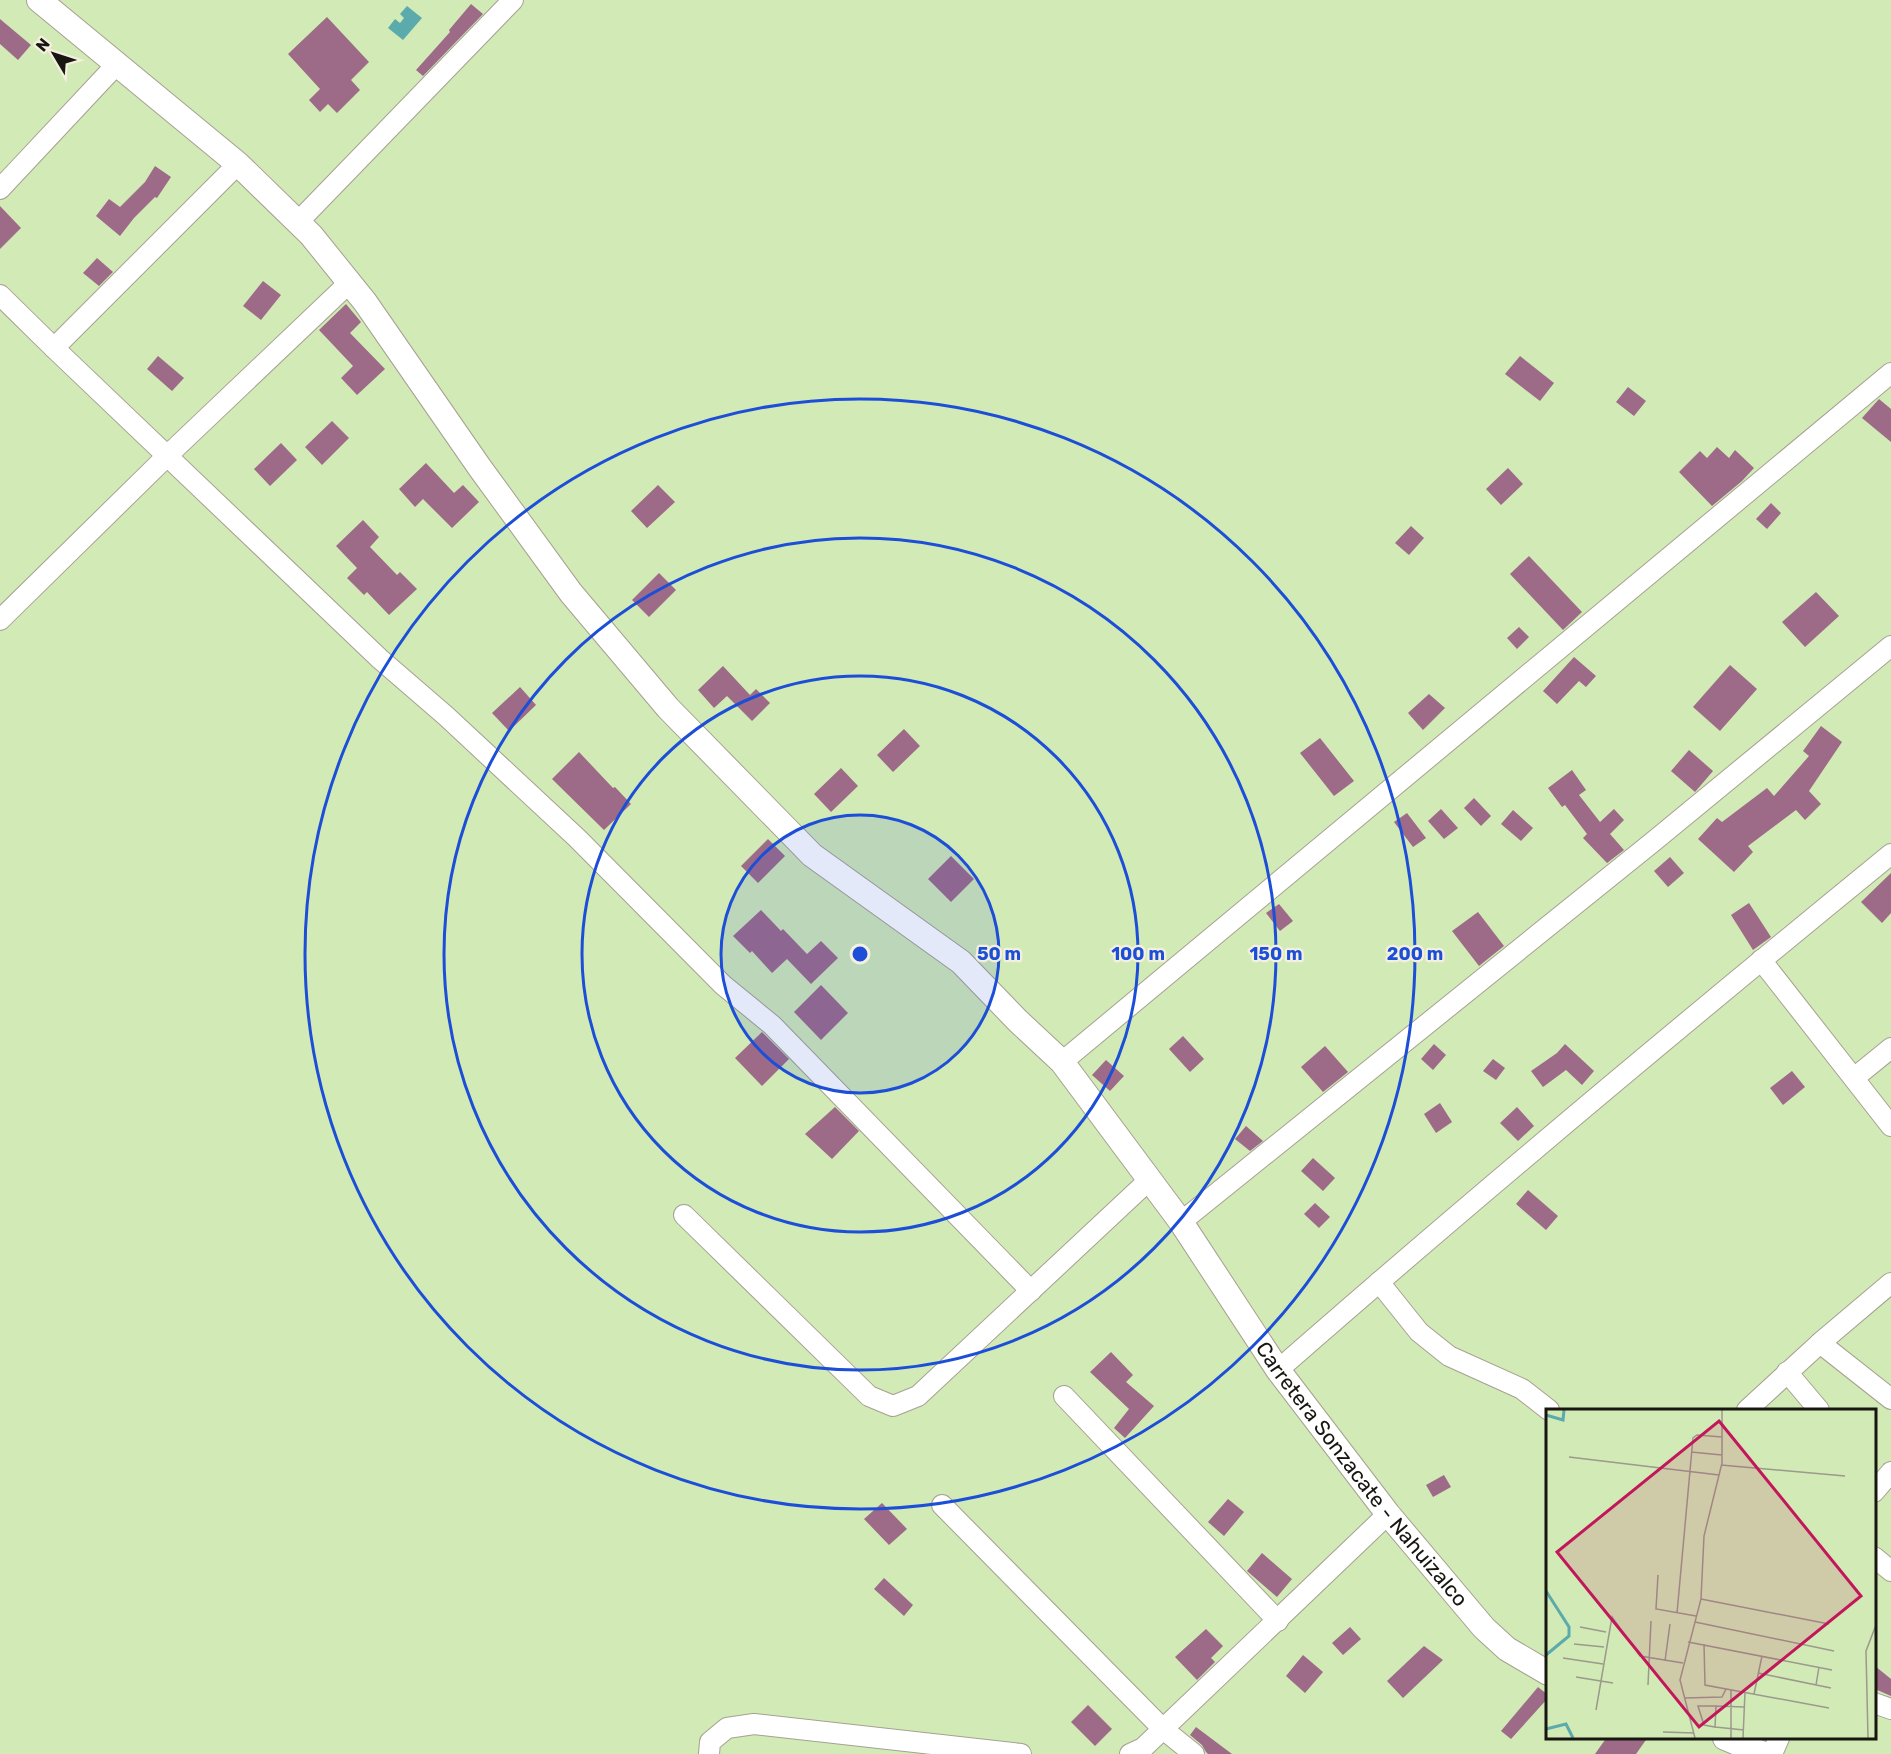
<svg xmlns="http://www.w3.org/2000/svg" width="1891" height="1754" viewBox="0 0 1891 1754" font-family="Rubik,sans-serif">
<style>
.green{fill:#d2eab5;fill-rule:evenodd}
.water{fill:#5cabac}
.building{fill:#9d6a88}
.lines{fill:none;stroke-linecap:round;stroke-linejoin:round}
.minor-casing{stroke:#a5a192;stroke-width:22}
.tertiary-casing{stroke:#a5a192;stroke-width:26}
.minor{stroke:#fff;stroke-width:20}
.tertiary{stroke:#fff;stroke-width:24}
.ring{fill:none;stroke:#1d4ed8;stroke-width:3}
.labels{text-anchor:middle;stroke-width:4.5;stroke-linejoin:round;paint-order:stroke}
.street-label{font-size:21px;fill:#181611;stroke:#f4f0e0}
.inset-river{fill:none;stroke:#5cabac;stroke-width:3}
.inset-road{fill:none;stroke:#9c998d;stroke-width:1.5}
.view{fill:#c2185b;fill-opacity:0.15;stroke:#c2185b;stroke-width:3}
.inset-edge{fill:none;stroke:#181611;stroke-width:3}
.centre{fill:#1d4ed8;stroke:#f4f0e0;stroke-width:3}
.ring-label{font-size:18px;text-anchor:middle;font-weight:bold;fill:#1d4ed8;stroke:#f4f0e0;stroke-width:4.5;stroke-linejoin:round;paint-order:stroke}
</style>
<rect width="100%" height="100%" fill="#f4f0e0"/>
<path class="green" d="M 0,0 L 1891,0 L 1891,1754 L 0,1754 ZM 1548,1410 L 1874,1410 L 1874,1738 L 1548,1738 Z"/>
<path class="water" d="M 407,6 L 422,18 L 403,40 L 388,28 L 395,19 L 400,23 L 404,18 L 400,14 Z"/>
<g class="building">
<path d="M 471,4 L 483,14 L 423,76 L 416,70 L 450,32 L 449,30 Z"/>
<path d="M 327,17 L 369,62 L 351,80 L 360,90 L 337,113 L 328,104 L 320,112 L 309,100 L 320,89 L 288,54 Z"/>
<path d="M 0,19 L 31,45 L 18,60 L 0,44 Z"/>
<path d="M 155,166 L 171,177 L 157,198 L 155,197 L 134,218 L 120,236 L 96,216 L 109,199 L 120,207 L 145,182 Z"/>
<path d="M 0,206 L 21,228 L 0,249 Z"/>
<path d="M 97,258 L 113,272 L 99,286 L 83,273 Z"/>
<path d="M 263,281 L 281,295 L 261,320 L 243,306 Z"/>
<path d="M 346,304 L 361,322 L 350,333 L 385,369 L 357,395 L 341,378 L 353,366 L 319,330 Z"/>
<path d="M 158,356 L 184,378 L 172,391 L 147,369 Z"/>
<path d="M 1520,356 L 1554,383 L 1540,401 L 1505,374 Z"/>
<path d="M 1628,387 L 1646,401 L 1634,416 L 1616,402 Z"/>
<path d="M 1879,399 L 1891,409 L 1891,442 L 1862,418 Z"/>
<path d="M 332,421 L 349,438 L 322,465 L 305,447 Z"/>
<path d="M 281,443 L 297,460 L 270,486 L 254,469 Z"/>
<path d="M 1717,447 L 1729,458 L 1735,450 L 1754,468 L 1742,481 L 1712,506 L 1679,472 L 1700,451 L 1707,458 Z"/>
<path d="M 426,463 L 454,493 L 463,485 L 479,502 L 452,528 L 423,499 L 415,507 L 399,489 Z"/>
<path d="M 1508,468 L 1523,484 L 1501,505 L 1486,489 Z"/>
<path d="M 658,485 L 675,502 L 647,528 L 631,511 Z"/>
<path d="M 1771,503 L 1781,513 L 1767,529 L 1756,519 Z"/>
<path d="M 363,520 L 379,537 L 370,547 L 397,575 L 400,572 L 417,589 L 389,615 L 367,592 L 364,595 L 347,578 L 357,568 L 336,546 Z"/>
<path d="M 1411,526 L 1424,538 L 1409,555 L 1395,543 Z"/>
<path d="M 1529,556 L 1582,612 L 1563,630 L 1510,574 Z"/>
<path d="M 659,573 L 676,590 L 649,617 L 632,600 Z"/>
<path d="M 1816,592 L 1839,616 L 1805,647 L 1782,622 Z"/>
<path d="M 1519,627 L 1529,637 L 1517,649 L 1507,638 Z"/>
<path d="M 1574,657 L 1596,676 L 1586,687 L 1579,681 L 1557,704 L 1543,691 Z"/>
<path d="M 1730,665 L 1757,689 L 1720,731 L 1693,707 Z"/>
<path d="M 723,666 L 750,695 L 756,689 L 770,703 L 752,721 L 727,696 L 714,708 L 698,690 Z"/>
<path d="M 520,687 L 536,705 L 509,731 L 492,713 Z"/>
<path d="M 1429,694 L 1445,708 L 1423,730 L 1408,713 Z"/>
<path d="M 1821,726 L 1842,742 L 1809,791 L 1821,804 L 1805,820 L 1796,810 L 1748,846 L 1753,852 L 1734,872 L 1698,839 L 1717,818 L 1722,822 L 1767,788 L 1774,796 L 1809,756 L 1803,751 Z"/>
<path d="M 904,729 L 920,746 L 893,772 L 877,755 Z"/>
<path d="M 1320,738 L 1354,781 L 1334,796 L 1300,753 Z"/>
<path d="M 1689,750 L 1713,771 L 1695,792 L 1671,771 Z"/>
<path d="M 579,752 L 613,788 L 615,787 L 631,804 L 604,830 L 552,779 Z"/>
<path d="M 841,768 L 858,786 L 831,812 L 814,794 Z"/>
<path d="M 1572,770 L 1586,790 L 1579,795 L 1600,822 L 1614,809 L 1624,820 L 1610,834 L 1624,850 L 1607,863 L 1583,838 L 1587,834 L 1565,805 L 1562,807 L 1548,788 Z"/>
<path d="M 1474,798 L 1491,816 L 1481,826 L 1464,808 Z"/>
<path d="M 1441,809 L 1458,828 L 1444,839 L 1428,821 Z"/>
<path d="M 1513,810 L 1533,828 L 1521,841 L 1501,824 Z"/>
<path d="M 1407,813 L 1426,838 L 1413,847 L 1394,822 Z"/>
<path d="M 768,839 L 785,856 L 758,883 L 741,866 Z"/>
<path d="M 951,856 L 974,879 L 951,902 L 928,879 Z"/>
<path d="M 1670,857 L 1684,873 L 1668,887 L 1654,871 Z"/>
<path d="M 1891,873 L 1891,913 L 1882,923 L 1861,902 Z"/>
<path d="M 1749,903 L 1771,937 L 1753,950 L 1731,915 Z"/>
<path d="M 1279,904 L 1293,921 L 1280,931 L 1266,913 Z"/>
<path d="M 761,910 L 781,931 L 783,929 L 807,954 L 821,941 L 838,958 L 811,984 L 787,959 L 772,973 L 752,951 L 750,953 L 733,936 Z"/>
<path d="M 1478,912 L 1504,946 L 1479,966 L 1452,931 Z"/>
<path d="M 821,985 L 848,1013 L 821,1040 L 794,1012 Z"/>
<path d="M 762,1032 L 789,1059 L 762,1086 L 735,1058 Z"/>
<path d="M 1183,1036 L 1204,1059 L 1190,1072 L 1169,1049 Z"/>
<path d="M 1434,1044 L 1446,1055 L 1433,1070 L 1421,1059 Z"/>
<path d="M 1565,1044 L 1594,1071 L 1582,1085 L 1566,1070 L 1543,1087 L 1531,1071 L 1557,1053 Z"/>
<path d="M 1325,1046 L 1348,1072 L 1323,1092 L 1301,1067 Z"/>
<path d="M 1493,1059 L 1505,1068 L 1496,1080 L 1483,1071 Z"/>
<path d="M 1106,1060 L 1124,1076 L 1110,1091 L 1092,1075 Z"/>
<path d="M 1792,1071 L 1805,1087 L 1783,1105 L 1770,1088 Z"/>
<path d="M 1440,1103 L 1452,1122 L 1436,1133 L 1424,1114 Z"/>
<path d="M 835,1107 L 859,1131 L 832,1159 L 805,1134 Z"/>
<path d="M 1517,1107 L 1534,1126 L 1518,1141 L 1500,1123 Z"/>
<path d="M 1246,1126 L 1263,1141 L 1250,1151 L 1235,1139 Z"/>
<path d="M 1313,1158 L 1335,1178 L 1323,1191 L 1301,1171 Z"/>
<path d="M 1528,1190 L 1558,1216 L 1546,1230 L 1516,1204 Z"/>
<path d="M 1315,1203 L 1330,1217 L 1319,1228 L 1304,1214 Z"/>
<path d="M 1111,1352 L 1133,1375 L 1126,1382 L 1154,1406 L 1125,1438 L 1114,1428 L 1129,1409 L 1090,1372 Z"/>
<path d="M 1444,1475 L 1451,1487 L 1433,1497 L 1426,1485 Z"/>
<path d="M 1228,1499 L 1244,1512 L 1224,1536 L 1208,1522 Z"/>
<path d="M 882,1503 L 907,1529 L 889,1545 L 864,1519 Z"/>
<path d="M 1262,1553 L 1292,1579 L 1277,1597 L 1247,1571 Z"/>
<path d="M 884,1578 L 913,1605 L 904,1616 L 874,1589 Z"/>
<path d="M 1350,1627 L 1361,1639 L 1343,1655 L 1332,1643 Z"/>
<path d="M 1206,1629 L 1223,1646 L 1211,1658 L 1215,1662 L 1197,1680 L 1175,1657 Z"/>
<path d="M 1424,1646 L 1443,1660 L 1403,1698 L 1387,1681 Z"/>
<path d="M 1303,1655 L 1323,1672 L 1305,1693 L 1286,1676 Z"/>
<path d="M 1875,1666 L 1891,1679 L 1891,1696 L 1875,1689 Z"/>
<path d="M 1538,1687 L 1548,1695 L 1548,1698 L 1511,1739 L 1501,1731 Z"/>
<path d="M 1088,1705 L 1112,1729 L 1095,1746 L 1071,1722 Z"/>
<path d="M 1196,1727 L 1232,1754 L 1208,1754 L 1206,1752 L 1202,1745 L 1190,1735 Z"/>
<path d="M 1607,1737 L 1648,1737 L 1636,1754 L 1595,1754 Z"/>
</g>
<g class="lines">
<g class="minor-casing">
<g id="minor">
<path d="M 0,189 L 118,63"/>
<path d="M 298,222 L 513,0"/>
<path d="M 0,295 L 54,348 L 380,659 L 446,716 L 577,838 L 723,985 L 772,1025 L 1031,1291"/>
<path d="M 54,348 L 238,164"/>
<path d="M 0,620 L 167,456 L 349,283"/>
<path d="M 1761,960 L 1891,1126"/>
<path d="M 1062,1062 L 1891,373"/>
<path d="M 1854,1078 L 1891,1048"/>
<path d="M 684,1215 L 869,1396 L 893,1406 L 918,1396 L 1148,1181"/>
<path d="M 1181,1222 L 1654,841 L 1891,646"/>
<path d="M 1379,1282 L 1419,1332 L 1449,1356 L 1522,1389 L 1549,1410"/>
<path d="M 1820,1343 L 1891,1399"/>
<path d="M 1278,1370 C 1479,1194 1684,1023 1891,854"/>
<path d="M 1787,1372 L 1819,1410"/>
<path d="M 1064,1396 L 1278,1621"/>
<path d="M 1747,1410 L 1820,1343 L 1891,1283"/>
<path d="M 1874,1492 L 1891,1472"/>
<path d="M 942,1505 L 1163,1729 L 1194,1754"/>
<path d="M 1874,1557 L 1891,1571"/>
<path d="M 1874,1703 L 1891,1709"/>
<path d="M 709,1754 L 710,1742 L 727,1728 L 754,1724 L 1021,1754"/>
<path d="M 1130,1754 L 1143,1748 L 1163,1729 L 1388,1514"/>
<path d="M 1772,1754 L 1779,1738"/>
</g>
</g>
<g class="tertiary-casing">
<g id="tertiary">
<path id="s1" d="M 39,0 L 238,164 L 311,235 L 365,302 L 480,468 L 571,593 L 668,708 L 812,855 L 961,962 L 1018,1021 L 1062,1062 L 1181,1222 L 1278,1370 L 1388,1514 L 1484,1628 L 1507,1649 L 1548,1673"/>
<path d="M 1725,1738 L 1764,1754"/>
</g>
</g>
<use href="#minor" class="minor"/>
<use href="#tertiary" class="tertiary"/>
</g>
<circle cx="860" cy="954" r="139" fill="#1d4ed8" fill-opacity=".12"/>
<g class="ring">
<circle cx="860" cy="954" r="139"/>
<circle cx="860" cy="954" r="278"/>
<circle cx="860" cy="954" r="416"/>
<circle cx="860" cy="954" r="555"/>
</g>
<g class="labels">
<g class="street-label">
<text dy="7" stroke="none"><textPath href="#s1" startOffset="1994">Carretera Sonzacate - Nahuizalco</textPath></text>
</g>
</g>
<g transform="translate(1546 1409)">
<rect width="330" height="330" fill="#f4f0e0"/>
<path d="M 0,1 L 330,1 L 330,329 L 0,329 Z" fill="#d2eab5"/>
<path class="inset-river" d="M 0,6 L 17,11 L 18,1M 0,182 L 23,218 L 23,227 L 0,246M 0,320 L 20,315 L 27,329"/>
<path class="inset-road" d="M 145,43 L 176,46M 23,48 L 173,66M 175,56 L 299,67M 112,166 L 110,200 L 150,207M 155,190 L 283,215M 131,204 L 147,29 L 151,26 L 176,28M 149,213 L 288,242M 34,218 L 60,223M 142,233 L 286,261M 28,235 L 58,238M 158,235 L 159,276 L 283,299M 17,249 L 57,255M 119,252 L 124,215M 212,264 L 285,279M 30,268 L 67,274M 102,276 L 105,212M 270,276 L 273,258M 208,285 L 216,247M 138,289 L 176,288 L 180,280M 152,297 L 170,297 L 169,318 L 158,316 ZM 170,297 L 198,298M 50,301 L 66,208 L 94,247 L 137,254M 169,318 L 198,321M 117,323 L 148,324M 149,329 L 134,271 L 155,190 L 158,127 L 176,54 L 176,1M 185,329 L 185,281M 197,329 L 199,283M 322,329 L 320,242 L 330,216"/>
<path class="view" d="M 173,12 L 315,187 L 153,318 L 11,143 Z"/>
<rect width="330" height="330" class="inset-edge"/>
</g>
<circle cx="860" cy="954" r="9" class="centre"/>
<g class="ring-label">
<text x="999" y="960">50 m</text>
<text x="1138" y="960">100 m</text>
<text x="1276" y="960">150 m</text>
<text x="1415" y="960">200 m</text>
</g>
<g transform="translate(54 54) rotate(309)" stroke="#f4f0e0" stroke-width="4.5" paint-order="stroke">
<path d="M0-4.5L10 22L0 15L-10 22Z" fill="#181611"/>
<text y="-9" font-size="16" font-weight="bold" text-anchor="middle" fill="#181611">N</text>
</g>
</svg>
